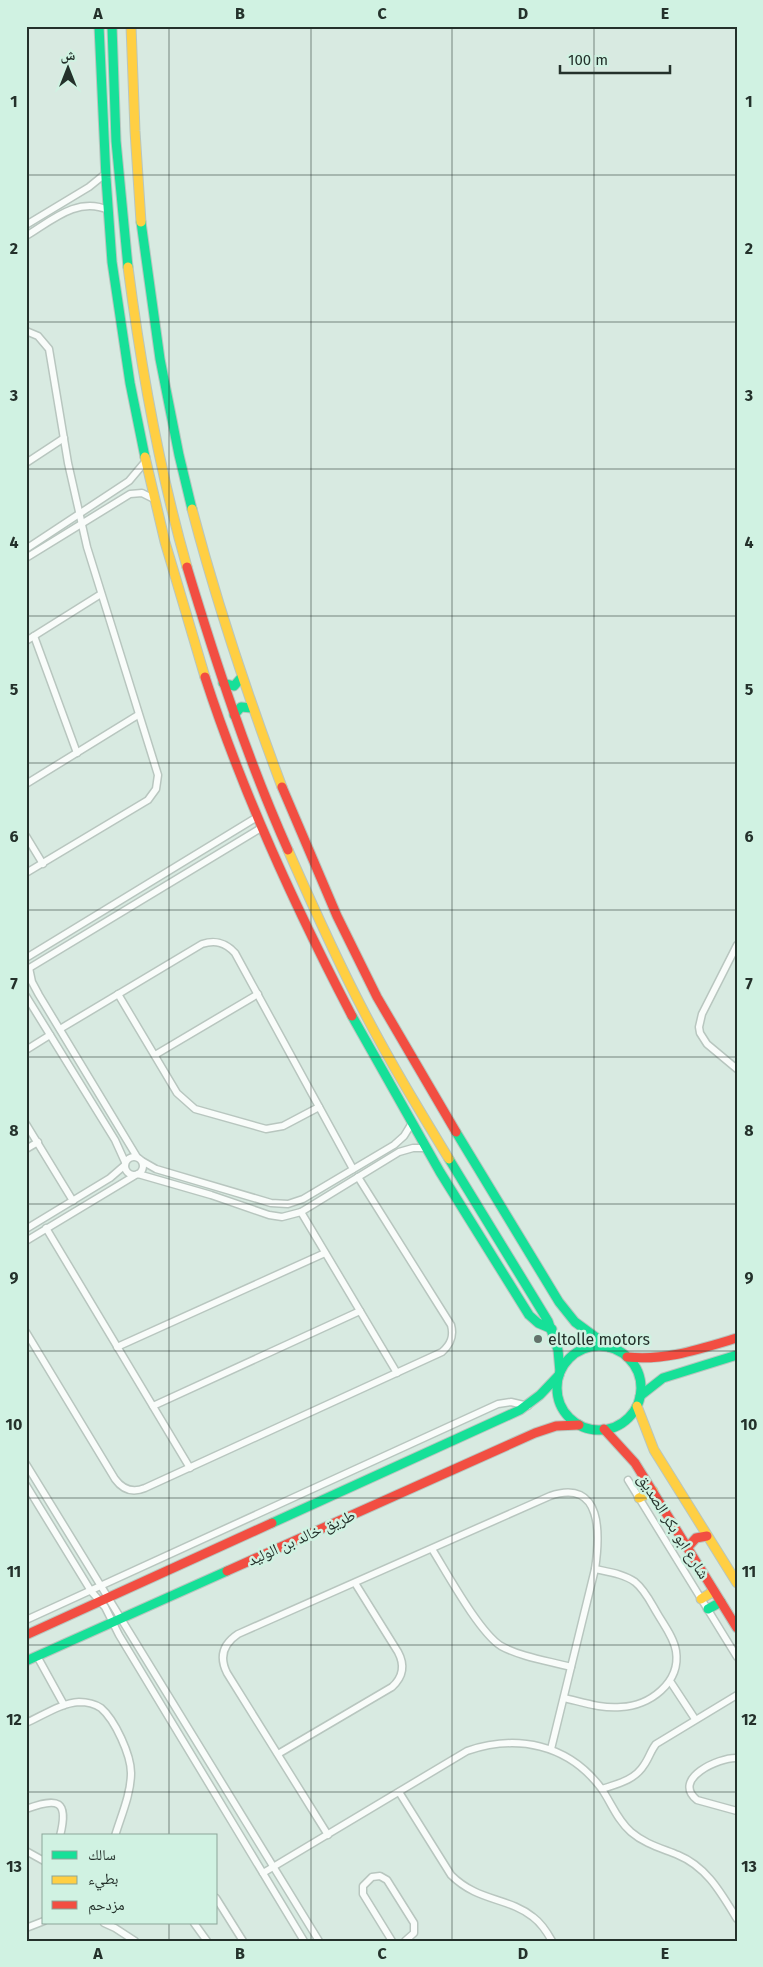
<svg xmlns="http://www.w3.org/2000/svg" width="763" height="1967" viewBox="0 0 763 1967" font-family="'Fira Sans','Noto Naskh Arabic',sans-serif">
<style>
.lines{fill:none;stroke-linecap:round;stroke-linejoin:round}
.street-casing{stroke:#b8c6bf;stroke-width:9}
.fast-casing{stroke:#b8c6bf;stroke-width:11}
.slow-casing{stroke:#b8c6bf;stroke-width:11}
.jam-casing{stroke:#b8c6bf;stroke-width:11}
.street{stroke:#f9fcfa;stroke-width:6}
.fast{stroke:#16e098;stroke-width:9}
.slow{stroke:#ffcf43;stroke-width:9}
.jam{stroke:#f24e42;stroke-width:9}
.grid{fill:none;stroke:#24312b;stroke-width:1;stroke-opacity:0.55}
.poi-dot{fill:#63726b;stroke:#d0f2e2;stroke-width:2}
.labels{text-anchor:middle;stroke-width:5;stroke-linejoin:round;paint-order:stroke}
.poi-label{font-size:16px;fill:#24312b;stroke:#d0f2e2;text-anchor:start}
.street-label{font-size:16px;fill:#24312b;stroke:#d0f2e2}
.neatline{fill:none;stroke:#24312b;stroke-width:2}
.grid-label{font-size:16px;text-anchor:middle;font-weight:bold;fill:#24312b}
</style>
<rect width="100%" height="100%" fill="#d8eae1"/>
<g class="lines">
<g class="street-casing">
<g id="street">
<path d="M 26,225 L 89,187 L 105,174"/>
<path d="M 26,236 C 51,221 78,196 108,210"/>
<path d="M 26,331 L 38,336 L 49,349 L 68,463 L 87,547 L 158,775 L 156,789 L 148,800 L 26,873"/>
<path d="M 26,463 L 64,438"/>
<path d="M 26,549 L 129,481 L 145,462"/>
<path d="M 26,558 L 130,494 L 142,493 L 154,499"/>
<path d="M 34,636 L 77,753"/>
<path d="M 26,641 L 101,594"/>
<path d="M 26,784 L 138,715"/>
<path d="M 26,836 L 43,864"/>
<path d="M 737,945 L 702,1014 L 699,1027 L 700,1033 L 707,1044 L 737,1069"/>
<path d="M 26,958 L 257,817"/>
<path d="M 29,968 L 32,982 L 39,995 L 137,1157"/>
<path d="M 26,970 L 261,828"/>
<path d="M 118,994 L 177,1093 L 195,1109 L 266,1129 L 283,1126 L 319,1107"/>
<path d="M 26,996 L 115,1140 L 125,1162"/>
<path d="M 60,1029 L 202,944 C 215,940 225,942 235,953 L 353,1169"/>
<path d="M 26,1050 L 50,1035"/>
<path d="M 155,1055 L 258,994"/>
<path d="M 26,1124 L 73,1201"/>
<path d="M 26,1149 L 38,1142"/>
<circle cx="134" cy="1166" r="9"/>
<path d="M 142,1161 L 156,1169 L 271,1203 L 288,1204 L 303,1199 L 394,1145 L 404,1136 L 412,1123"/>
<path d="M 138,1174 L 211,1195 L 269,1215 L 282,1217 L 301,1212 L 399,1152 L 413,1148 L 427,1148"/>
<path d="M 301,1212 L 397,1373"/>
<path d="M 46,1228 L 190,1468"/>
<path d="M 26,1229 L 110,1178 L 125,1165"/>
<path d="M 26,1241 L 134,1176"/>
<path d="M 26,1332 L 115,1479 C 123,1490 133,1493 145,1488 L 442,1352 C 451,1344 454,1336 451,1325 L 358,1177"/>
<path d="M 117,1347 L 325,1253"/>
<path d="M 153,1406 L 360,1311"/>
<path d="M 26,1464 L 319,1941"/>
<path d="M 628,1480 L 737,1657"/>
<path d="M 26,1485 L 91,1591 L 105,1607 L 119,1635 L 304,1941"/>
<path d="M 432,1549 C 447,1573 479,1632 501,1646 C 521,1657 549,1661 571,1667"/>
<path d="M 26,1620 L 498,1404 L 511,1402 L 528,1406"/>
<path d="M 37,1656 L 64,1705"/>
<path d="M 670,1681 L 695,1719"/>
<path d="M 564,1698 C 582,1702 602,1709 621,1707 C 649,1706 681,1683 676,1651 C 674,1638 664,1625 657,1613 C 651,1603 645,1590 635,1582 C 624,1574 609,1572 595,1569"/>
<path d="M 26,1723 C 42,1716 61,1703 79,1702 C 87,1702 95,1704 101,1708 C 115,1720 131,1755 131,1773 C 131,1794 121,1816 115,1836"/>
<path d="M 278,1754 L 392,1687 C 403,1677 405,1665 398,1652 L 355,1583"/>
<path d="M 737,1758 C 719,1757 671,1779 697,1800 L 737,1811"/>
<path d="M 602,1789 C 617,1784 635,1780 644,1765 C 649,1758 651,1750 656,1744 L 737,1695"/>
<path d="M 399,1792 L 451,1875 C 478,1902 508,1897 533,1917 C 541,1923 547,1932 552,1941"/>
<path d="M 26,1809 C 58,1797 69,1800 60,1836"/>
<path d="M 328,1835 L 227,1673 C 219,1657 223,1644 238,1634 L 550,1496 C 603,1478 600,1535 595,1569 L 551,1749"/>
<path d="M 26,1851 L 44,1861"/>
<path d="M 263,1873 L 467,1751 C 517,1734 568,1744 601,1788 C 611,1802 617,1820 631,1832 C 645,1844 661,1848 678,1855 C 707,1867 721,1893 737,1919"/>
<path d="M 216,1898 L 243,1941"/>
<path d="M 104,1923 L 115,1928 L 135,1941"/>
<path d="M 194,1923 L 207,1941"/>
<path d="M 26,1928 L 44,1921"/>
<path d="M 392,1941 L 363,1894 L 363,1886 L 372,1877 L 380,1876 L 387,1880 L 414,1923 L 414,1933 L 405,1941"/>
</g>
</g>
<g class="fast-casing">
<g id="fast">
<path d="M 99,26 L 106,178 L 112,262 L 130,383 L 145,457"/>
<path d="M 112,26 L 116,141 L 128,267"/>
<path d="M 141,222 L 160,359 L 179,455 L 192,509"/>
<path d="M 223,683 L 234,686 L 241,678"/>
<path d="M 234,715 L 241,707 L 252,708"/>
<path d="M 352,1016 L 440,1172 L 529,1315 L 538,1323 L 552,1329"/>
<path d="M 456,1132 L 559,1302 L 575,1322 L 609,1347"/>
<path d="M 449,1159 L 548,1321 L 558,1350 L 560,1372"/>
<circle cx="599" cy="1388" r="42"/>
<path d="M 640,1396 L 663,1378 L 737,1355"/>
<path d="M 272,1523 L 520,1410 L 540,1395 L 559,1375"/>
<path d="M 708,1609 L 721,1602"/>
<path d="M 26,1661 L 227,1571"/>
</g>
</g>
<g class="slow-casing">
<g id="slow">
<path d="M 131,26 L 135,131 L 141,222"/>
<path d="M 128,267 C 141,368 159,469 187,567"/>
<path d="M 145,457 L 165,542 L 205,677"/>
<path d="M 192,509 C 217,604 247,694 282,787"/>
<path d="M 288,850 C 311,902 334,954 360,1004 C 387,1057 418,1108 449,1159"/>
<path d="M 637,1406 L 654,1450 L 737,1583"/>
<path d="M 639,1498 L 653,1491"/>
<path d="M 701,1599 L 714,1591"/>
</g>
</g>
<g class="jam-casing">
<g id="jam">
<path d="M 187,567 C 216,663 247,758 288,850"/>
<path d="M 205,677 C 243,794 295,907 352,1016"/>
<path d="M 282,787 L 337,916 L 377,997 L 456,1132"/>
<path d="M 627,1357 C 666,1361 700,1349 737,1338"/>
<path d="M 604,1429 L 635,1463 L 737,1628"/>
<path d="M 688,1547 L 696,1538 L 707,1536"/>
<path d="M 227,1571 L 535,1433 L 556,1426 L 579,1425"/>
<path d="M 26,1635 L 272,1523"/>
</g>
</g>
<use href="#street" class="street"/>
<use href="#fast" class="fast"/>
<use href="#slow" class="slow"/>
<use href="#jam" class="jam"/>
</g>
<path class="grid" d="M 169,26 L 169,1836M 311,26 L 311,1941M 452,26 L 452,1941M 594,26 L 594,1941M 26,175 L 737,175M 26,322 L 737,322M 26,469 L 737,469M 26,616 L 737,616M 26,763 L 737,763M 26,910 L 737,910M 26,1057 L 737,1057M 26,1204 L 737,1204M 26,1351 L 737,1351M 26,1498 L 737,1498M 26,1645 L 737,1645M 26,1792 L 737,1792M 169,1923 L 169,1941"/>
<circle class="poi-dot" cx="538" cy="1339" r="5"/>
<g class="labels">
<g class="poi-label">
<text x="548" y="1345">eltolle motors</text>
</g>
<g class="street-label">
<text transform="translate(674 1526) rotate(58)" y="6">شارع ابو بكر الصديق</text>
<text transform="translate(301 1537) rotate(-24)" y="6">طريق خالد بن الوليد</text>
</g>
</g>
<rect width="763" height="1967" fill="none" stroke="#d0f2e2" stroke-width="55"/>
<rect x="42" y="1834" width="175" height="90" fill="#d0f2e2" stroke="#8ba599"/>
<rect x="52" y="1851" width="25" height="8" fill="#16e098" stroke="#8ba599"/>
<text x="88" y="1860" font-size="15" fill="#24312b">سالك</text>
<rect x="52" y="1876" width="25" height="8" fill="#ffcf43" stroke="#8ba599"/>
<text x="88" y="1884" font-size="15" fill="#24312b">بطيء</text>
<rect x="52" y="1901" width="25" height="8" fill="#f24e42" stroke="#8ba599"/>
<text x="88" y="1910" font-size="15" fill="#24312b">مزدحم</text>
<g transform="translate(68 68)" stroke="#d0f2e2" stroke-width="4" paint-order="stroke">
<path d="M0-4L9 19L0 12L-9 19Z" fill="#24312b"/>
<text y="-8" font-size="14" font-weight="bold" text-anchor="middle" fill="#24312b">ش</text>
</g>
<path d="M560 65v8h110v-8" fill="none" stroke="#24312b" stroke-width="2.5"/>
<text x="568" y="65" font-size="15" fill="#24312b" stroke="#d0f2e2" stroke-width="4" paint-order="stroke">100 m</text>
<rect x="28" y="28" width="708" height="1912" class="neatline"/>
<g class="grid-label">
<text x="98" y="19">A</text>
<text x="240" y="19">B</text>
<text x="382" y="19">C</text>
<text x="523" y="19">D</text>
<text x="665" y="19">E</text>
<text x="14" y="107">1</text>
<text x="749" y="107">1</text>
<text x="14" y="254">2</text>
<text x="749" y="254">2</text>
<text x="14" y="401">3</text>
<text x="749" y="401">3</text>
<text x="14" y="548">4</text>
<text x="749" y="548">4</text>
<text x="14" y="695">5</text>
<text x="749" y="695">5</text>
<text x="14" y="842">6</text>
<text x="749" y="842">6</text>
<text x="14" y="989">7</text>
<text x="749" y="989">7</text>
<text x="14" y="1136">8</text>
<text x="749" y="1136">8</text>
<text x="14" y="1283">9</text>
<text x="749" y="1283">9</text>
<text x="14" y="1430">10</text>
<text x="749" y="1430">10</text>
<text x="14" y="1577">11</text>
<text x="749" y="1577">11</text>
<text x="14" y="1725">12</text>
<text x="749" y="1725">12</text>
<text x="14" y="1872">13</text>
<text x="749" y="1872">13</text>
<text x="98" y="1959">A</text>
<text x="240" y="1959">B</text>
<text x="382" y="1959">C</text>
<text x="523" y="1959">D</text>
<text x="665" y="1959">E</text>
</g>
</svg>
